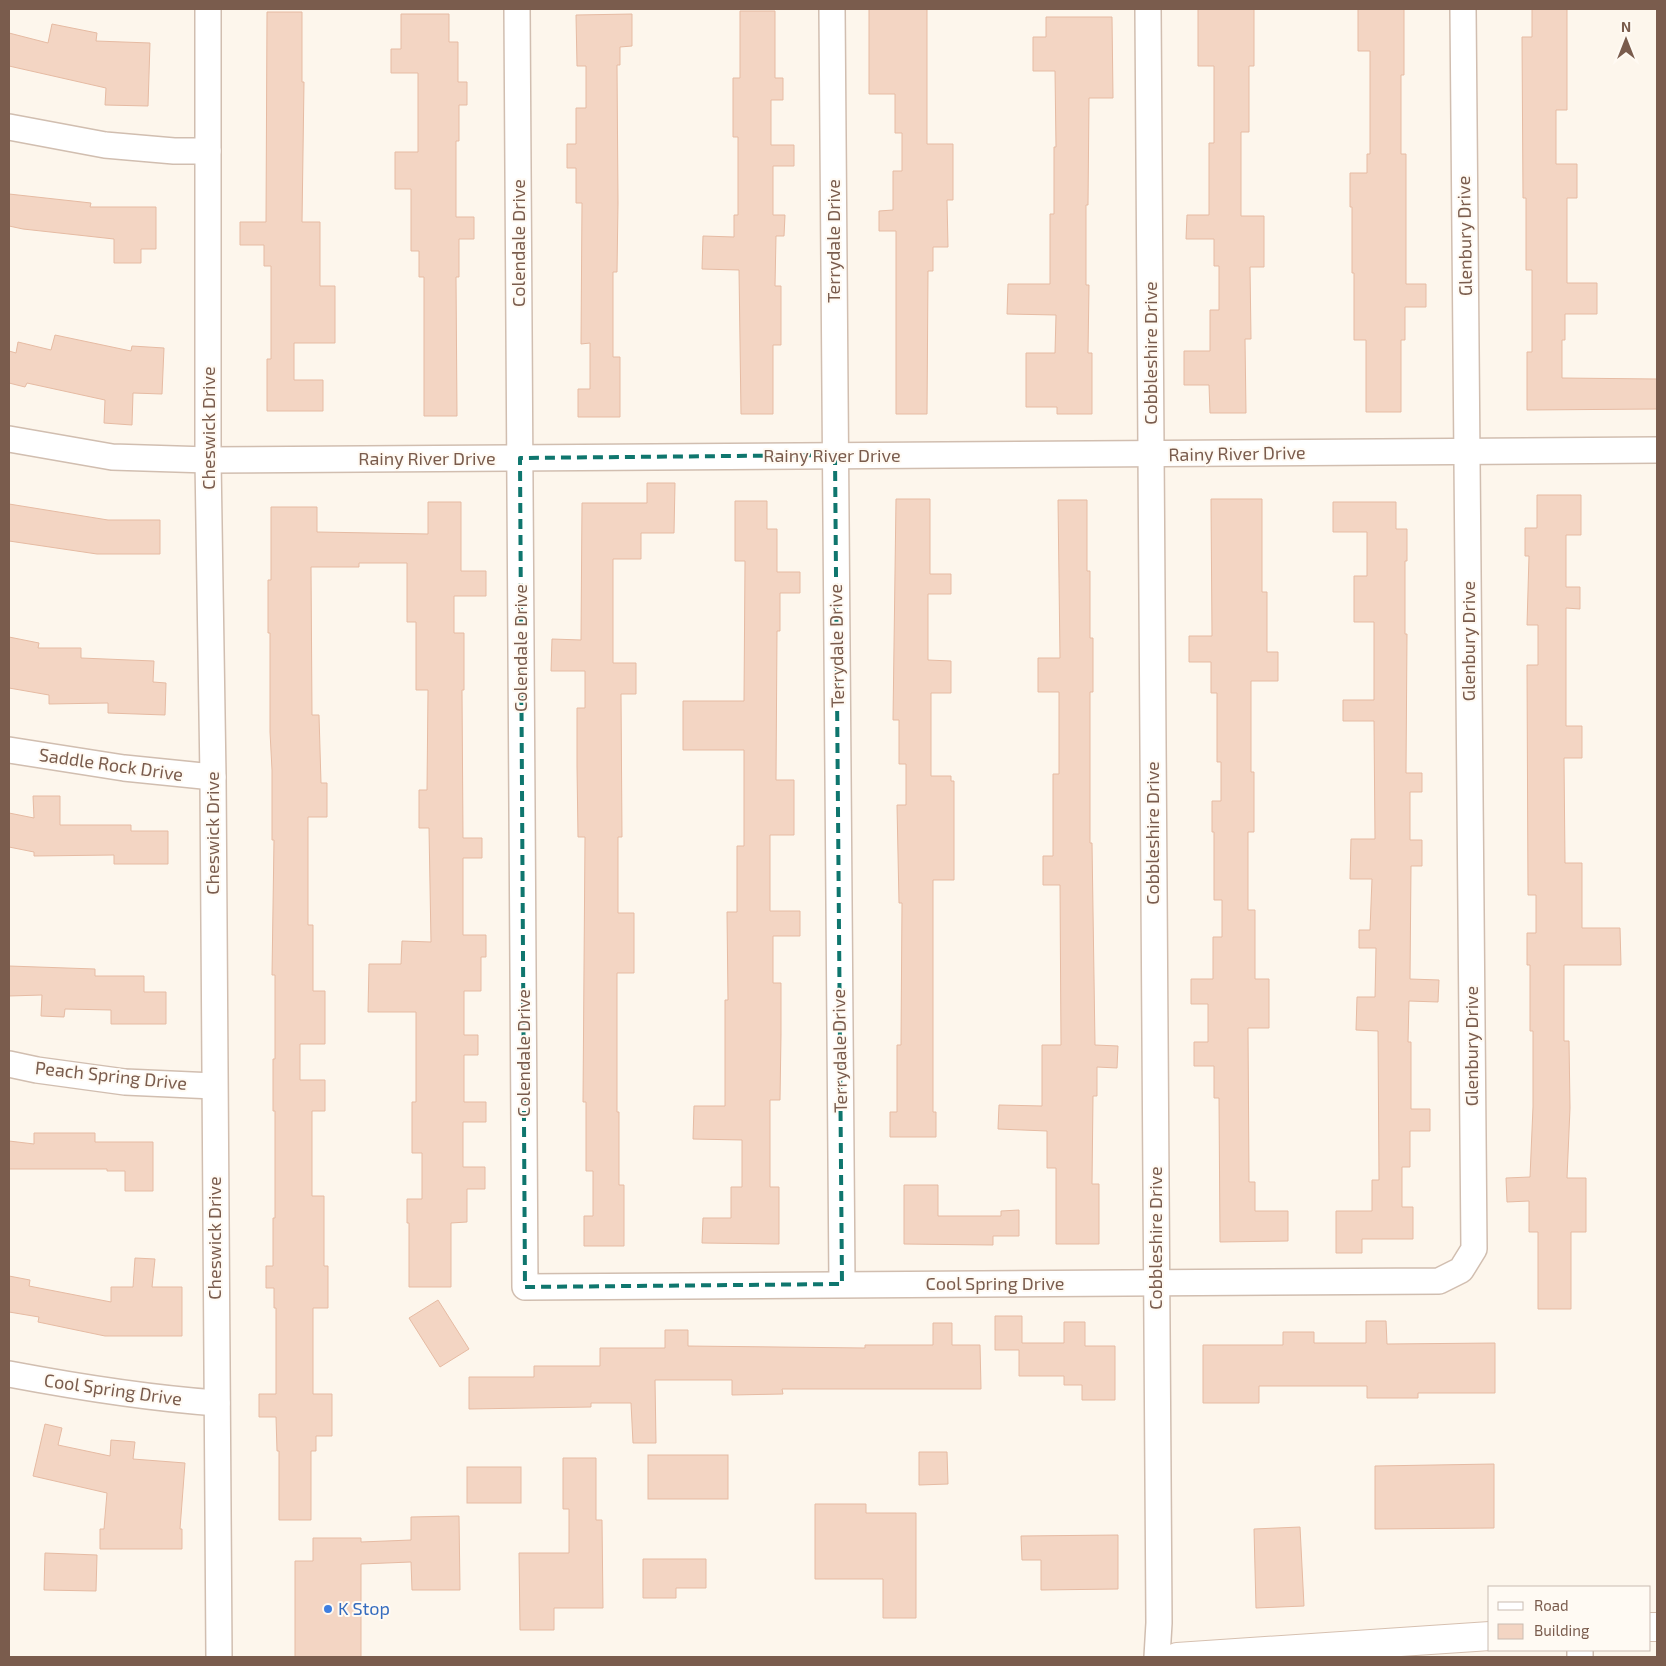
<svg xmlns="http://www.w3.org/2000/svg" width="1666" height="1666" viewBox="0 0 1666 1666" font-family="'Exo 2',sans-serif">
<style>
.building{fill:#f3d5c3;stroke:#e6bba3}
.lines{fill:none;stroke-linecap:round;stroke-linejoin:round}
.street-casing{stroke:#d1beb0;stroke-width:28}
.secondary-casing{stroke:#d6c0b0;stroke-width:30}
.street{stroke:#fff;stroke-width:25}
.secondary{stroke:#fff;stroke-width:28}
.marked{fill:none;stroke:#0f766e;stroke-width:4;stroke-dasharray:10 6;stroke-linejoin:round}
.shop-dot{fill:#3f7fe0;stroke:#fffaf3;stroke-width:2}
.labels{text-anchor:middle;stroke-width:4;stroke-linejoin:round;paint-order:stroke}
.street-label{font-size:18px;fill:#7a5c4d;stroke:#fffaf3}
.shop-label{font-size:18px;fill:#366cbe;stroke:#fffaf3;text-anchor:start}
</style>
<rect width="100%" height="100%" fill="#fdf6ec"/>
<g class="building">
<path d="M 869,9 L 927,9 L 927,144 L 953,144 L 953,200 L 947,200 L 948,247 L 933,247 L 933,271 L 928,271 L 927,414 L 896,414 L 896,231 L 879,231 L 879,211 L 893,210 L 893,171 L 902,171 L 902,133 L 895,133 L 895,94 L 869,94 Z"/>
<path d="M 1198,9 L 1254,9 L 1254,66 L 1249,66 L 1249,132 L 1241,132 L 1241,216 L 1264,216 L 1264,267 L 1250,267 L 1251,339 L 1245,339 L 1246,413 L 1210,413 L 1209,385 L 1184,385 L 1184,351 L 1210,351 L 1210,310 L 1219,310 L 1219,266 L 1214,266 L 1214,239 L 1186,239 L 1187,215 L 1209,215 L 1209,143 L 1214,143 L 1214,66 L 1198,66 Z"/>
<path d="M 1358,9 L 1404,9 L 1404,75 L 1401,75 L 1401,154 L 1406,154 L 1406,284 L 1426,284 L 1426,307 L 1405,307 L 1405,340 L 1401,340 L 1401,412 L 1366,412 L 1366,340 L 1354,340 L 1354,273 L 1352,273 L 1352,207 L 1350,207 L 1350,173 L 1367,173 L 1367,154 L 1370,154 L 1370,51 L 1358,51 Z"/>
<path d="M 1532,9 L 1567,9 L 1567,110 L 1556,110 L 1556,164 L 1577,164 L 1577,198 L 1567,198 L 1567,283 L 1597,283 L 1597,314 L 1565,314 L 1565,340 L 1562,340 L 1562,378 L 1657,379 L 1657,409 L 1527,410 L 1527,352 L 1532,352 L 1532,270 L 1526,270 L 1526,198 L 1523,198 L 1522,37 L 1532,37 Z"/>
<path d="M 740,11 L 775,11 L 775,78 L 783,78 L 783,100 L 771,100 L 771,145 L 794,145 L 794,166 L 773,166 L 773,215 L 785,215 L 784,236 L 776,236 L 775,286 L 781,286 L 781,345 L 773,345 L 773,414 L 741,414 L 739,270 L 702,269 L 703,236 L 734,237 L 734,215 L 738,215 L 738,137 L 733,137 L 733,78 L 740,78 Z"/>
<path d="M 267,12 L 302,12 L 302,82 L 304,82 L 302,222 L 320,222 L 320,286 L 335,286 L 335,343 L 294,343 L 294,380 L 323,380 L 323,411 L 267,411 L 267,359 L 271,359 L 271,266 L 264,266 L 264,245 L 240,245 L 240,222 L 266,222 Z"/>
<path d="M 401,14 L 449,14 L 449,42 L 458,42 L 458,82 L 467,82 L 467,105 L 459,105 L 459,141 L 456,141 L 456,217 L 474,217 L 474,239 L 459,239 L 459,277 L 456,277 L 457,416 L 424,416 L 424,277 L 419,277 L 419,251 L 411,251 L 411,189 L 395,189 L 395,152 L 418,152 L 418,73 L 391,73 L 391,49 L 401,49 Z"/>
<path d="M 632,14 L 632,46 L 620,47 L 620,65 L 617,65 L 618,203 L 617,272 L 613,272 L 613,357 L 620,357 L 620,417 L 578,417 L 578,389 L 590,389 L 590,343 L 581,344 L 582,203 L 576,203 L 576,168 L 567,168 L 567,144 L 576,144 L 576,108 L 586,108 L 586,66 L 577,66 L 576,15 Z"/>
<path d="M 1046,17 L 1112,17 L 1113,98 L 1089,98 L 1088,205 L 1086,205 L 1086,285 L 1089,285 L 1088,353 L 1092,353 L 1092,414 L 1057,414 L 1057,407 L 1026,407 L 1026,353 L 1055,353 L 1056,315 L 1007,314 L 1008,284 L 1050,284 L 1050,214 L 1054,214 L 1054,147 L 1056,147 L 1055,71 L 1033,71 L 1033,37 L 1046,37 Z"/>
<path d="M 52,24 L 97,33 L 96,41 L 150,43 L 148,106 L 105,105 L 106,88 L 9,66 L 9,33 L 48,43 Z"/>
<path d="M 9,194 L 91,203 L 90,207 L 156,207 L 156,249 L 141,249 L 141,263 L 114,263 L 114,239 L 23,229 L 9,226 Z"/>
<path d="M 55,335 L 131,351 L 132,346 L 164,348 L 162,394 L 133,393 L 132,425 L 104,423 L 105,400 L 27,383 L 25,387 L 9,383 L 9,351 L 16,353 L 18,342 L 51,350 Z"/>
<path d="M 647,483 L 675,483 L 674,533 L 641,533 L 641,559 L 613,559 L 613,663 L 636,663 L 636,694 L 621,694 L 622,837 L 618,837 L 618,913 L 634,913 L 634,973 L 617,973 L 617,1112 L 619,1112 L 619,1185 L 624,1185 L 624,1246 L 584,1246 L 584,1216 L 593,1216 L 593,1171 L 586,1171 L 586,1102 L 583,1102 L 585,837 L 578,837 L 577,766 L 577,708 L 585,708 L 585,671 L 551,671 L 552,639 L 581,640 L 582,503 L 647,503 Z"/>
<path d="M 1537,495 L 1581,495 L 1581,535 L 1566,535 L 1566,587 L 1580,587 L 1580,609 L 1566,608 L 1566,726 L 1582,726 L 1582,758 L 1564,758 L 1565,863 L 1582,863 L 1582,928 L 1620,928 L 1621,965 L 1564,965 L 1564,1041 L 1569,1041 L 1570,1108 L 1567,1178 L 1586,1178 L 1586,1232 L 1571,1232 L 1571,1309 L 1538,1309 L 1538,1232 L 1529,1232 L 1529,1201 L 1507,1202 L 1506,1178 L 1530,1177 L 1533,1107 L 1533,1031 L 1530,1031 L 1530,965 L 1527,965 L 1527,933 L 1536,933 L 1536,895 L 1528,895 L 1527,665 L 1538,665 L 1538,625 L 1527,625 L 1529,556 L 1525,556 L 1525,528 L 1537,528 Z"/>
<path d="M 896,499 L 930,499 L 930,574 L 951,574 L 951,594 L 928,594 L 928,660 L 951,661 L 951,693 L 931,693 L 931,776 L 951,776 L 951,781 L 954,781 L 954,880 L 933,880 L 933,1112 L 936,1112 L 936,1137 L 890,1137 L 890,1112 L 897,1112 L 897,1045 L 901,1045 L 902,903 L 899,903 L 897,805 L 906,805 L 906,764 L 899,764 L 899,720 L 893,720 Z"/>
<path d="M 1211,499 L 1262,499 L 1262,592 L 1267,592 L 1267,652 L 1278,652 L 1278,681 L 1251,681 L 1251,772 L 1254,772 L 1254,832 L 1248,832 L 1248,910 L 1255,910 L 1255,979 L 1269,979 L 1269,1028 L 1248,1028 L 1249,1182 L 1255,1182 L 1255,1211 L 1288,1211 L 1288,1241 L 1220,1242 L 1219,1098 L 1214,1098 L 1214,1066 L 1194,1066 L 1194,1042 L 1208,1042 L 1208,1004 L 1191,1004 L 1191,979 L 1213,979 L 1213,937 L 1222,937 L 1222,900 L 1214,900 L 1214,832 L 1212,832 L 1212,801 L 1221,801 L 1221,762 L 1217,762 L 1217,693 L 1211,693 L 1211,662 L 1189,662 L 1189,636 L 1212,636 Z"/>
<path d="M 1058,500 L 1087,500 L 1087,571 L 1090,571 L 1090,638 L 1093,638 L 1093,692 L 1090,692 L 1090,843 L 1092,843 L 1095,1045 L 1118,1046 L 1117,1068 L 1097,1067 L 1097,1096 L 1093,1096 L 1092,1184 L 1099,1184 L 1099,1244 L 1056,1244 L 1056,1168 L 1047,1168 L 1047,1131 L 998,1129 L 999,1105 L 1042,1106 L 1042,1045 L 1061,1045 L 1060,885 L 1043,885 L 1043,856 L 1053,856 L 1053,774 L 1059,774 L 1059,692 L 1038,692 L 1038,658 L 1060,658 Z"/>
<path d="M 735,501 L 767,501 L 767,529 L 777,529 L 777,572 L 800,572 L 800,593 L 780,593 L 780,631 L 777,631 L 776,780 L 794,780 L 794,835 L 770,835 L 770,911 L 800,911 L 800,936 L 773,936 L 773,983 L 781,983 L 781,1034 L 780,1100 L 770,1100 L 770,1187 L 779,1187 L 779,1244 L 702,1243 L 703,1218 L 731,1218 L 731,1187 L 742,1187 L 742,1140 L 693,1139 L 694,1106 L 725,1106 L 725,1000 L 728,1000 L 727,912 L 737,912 L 737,846 L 744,846 L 744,750 L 683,750 L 683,701 L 744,701 L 745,561 L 735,561 Z"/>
<path d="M 428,502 L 461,502 L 461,571 L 486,571 L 486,596 L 454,596 L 454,633 L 464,633 L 464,690 L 462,690 L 463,838 L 482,838 L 482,858 L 463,858 L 463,935 L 486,935 L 486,957 L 481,957 L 481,991 L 464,991 L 464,1035 L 478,1035 L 478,1055 L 464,1055 L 464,1102 L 486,1102 L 486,1122 L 463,1122 L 463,1167 L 485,1167 L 485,1189 L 467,1189 L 467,1222 L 451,1223 L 451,1287 L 409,1287 L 409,1223 L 407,1223 L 407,1199 L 422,1199 L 422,1153 L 412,1153 L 412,1102 L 416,1102 L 416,1012 L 368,1012 L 369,964 L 401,964 L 402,941 L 431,942 L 429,828 L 419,828 L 419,790 L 427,790 L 428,690 L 416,690 L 416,622 L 407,622 L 407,563 L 359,563 L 359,567 L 311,567 L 312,715 L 319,715 L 321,783 L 327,783 L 327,817 L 308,817 L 308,925 L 313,925 L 313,991 L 325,991 L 325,1044 L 300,1044 L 300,1080 L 325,1080 L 325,1111 L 312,1111 L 312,1196 L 324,1196 L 324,1266 L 328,1266 L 328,1308 L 313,1308 L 313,1394 L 332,1394 L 332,1436 L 316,1436 L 316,1451 L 311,1451 L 311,1520 L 279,1520 L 279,1451 L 277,1451 L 276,1417 L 259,1417 L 259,1394 L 276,1394 L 276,1308 L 274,1308 L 274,1288 L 266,1288 L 266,1266 L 273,1266 L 273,1218 L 275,1218 L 275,1111 L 273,1111 L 273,1059 L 275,1059 L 275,975 L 272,975 L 274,840 L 272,840 L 272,770 L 270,732 L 270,633 L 268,633 L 268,580 L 271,580 L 271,507 L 317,507 L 317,532 L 428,534 Z"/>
<path d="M 1333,502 L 1396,502 L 1396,529 L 1407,529 L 1407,561 L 1405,561 L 1405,634 L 1407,634 L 1406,773 L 1422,773 L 1422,792 L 1410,792 L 1410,840 L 1422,840 L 1422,866 L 1411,866 L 1410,979 L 1439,980 L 1438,1002 L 1409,1001 L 1408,1042 L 1411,1042 L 1411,1109 L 1430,1109 L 1430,1131 L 1410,1131 L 1410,1167 L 1402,1167 L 1402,1207 L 1413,1207 L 1413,1239 L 1362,1239 L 1362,1253 L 1336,1253 L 1336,1211 L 1372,1211 L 1372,1180 L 1379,1180 L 1378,1031 L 1356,1030 L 1357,997 L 1375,997 L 1376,948 L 1359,948 L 1359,930 L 1370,930 L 1372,879 L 1350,879 L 1351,839 L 1375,839 L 1374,721 L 1343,721 L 1343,700 L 1374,700 L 1374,622 L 1354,622 L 1354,576 L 1367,576 L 1367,532 L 1333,532 Z"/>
<path d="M 9,504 L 108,520 L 160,520 L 160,554 L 97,554 L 9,541 Z"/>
<path d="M 9,637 L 39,643 L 38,648 L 81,648 L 81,658 L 154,661 L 153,682 L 166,683 L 165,715 L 108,713 L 108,703 L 49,704 L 49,695 L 9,688 Z"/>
<path d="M 33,796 L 60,796 L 60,825 L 131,825 L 131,831 L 168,831 L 168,864 L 114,864 L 114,855 L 34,856 L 34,852 L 9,847 L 9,813 L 34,818 Z"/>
<path d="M 9,966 L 95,969 L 95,976 L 144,976 L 144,992 L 166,992 L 166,1024 L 111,1024 L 111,1010 L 65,1009 L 64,1017 L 41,1016 L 42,995 L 9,996 Z"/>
<path d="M 34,1133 L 95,1133 L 95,1142 L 153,1142 L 153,1191 L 125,1191 L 125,1171 L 107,1171 L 107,1169 L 9,1169 L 9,1141 L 34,1144 Z"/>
<path d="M 904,1185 L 938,1185 L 938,1216 L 1001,1216 L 1001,1211 L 1019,1210 L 1019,1236 L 993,1236 L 993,1245 L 904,1244 Z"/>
<path d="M 135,1258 L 155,1259 L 152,1287 L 182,1287 L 182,1336 L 105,1336 L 38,1322 L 39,1317 L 9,1312 L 9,1276 L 30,1280 L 29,1286 L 111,1302 L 111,1287 L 133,1287 Z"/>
<path d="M 438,1300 L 469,1349 L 440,1367 L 409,1318 Z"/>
<path d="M 995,1316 L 1022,1316 L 1022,1343 L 1064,1343 L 1064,1322 L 1085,1322 L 1085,1346 L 1115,1346 L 1115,1400 L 1082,1400 L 1082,1385 L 1064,1385 L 1064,1376 L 1019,1376 L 1019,1350 L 995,1350 Z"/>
<path d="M 1366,1321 L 1386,1321 L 1387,1344 L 1495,1343 L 1495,1393 L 1418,1393 L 1418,1398 L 1367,1398 L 1367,1386 L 1259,1386 L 1259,1403 L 1203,1403 L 1203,1345 L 1283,1345 L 1283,1332 L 1314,1332 L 1314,1343 L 1366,1343 Z"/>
<path d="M 933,1323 L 952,1323 L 952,1345 L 980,1345 L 981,1389 L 782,1389 L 783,1394 L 732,1395 L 732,1380 L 655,1380 L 656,1443 L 633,1443 L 631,1403 L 591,1403 L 591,1407 L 469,1409 L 469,1377 L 534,1377 L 534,1366 L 600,1366 L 600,1348 L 665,1348 L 665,1330 L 688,1330 L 688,1346 L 865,1348 L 865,1345 L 933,1345 Z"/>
<path d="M 45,1424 L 62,1428 L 58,1445 L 110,1456 L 111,1440 L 135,1442 L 133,1459 L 185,1463 L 180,1529 L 182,1529 L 182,1549 L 100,1549 L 100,1529 L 104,1529 L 107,1493 L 33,1476 Z"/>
<path d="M 919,1452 L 947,1452 L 948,1484 L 919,1485 Z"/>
<rect x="648" y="1455" width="80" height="44"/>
<path d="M 563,1458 L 596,1458 L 596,1520 L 602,1520 L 603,1608 L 554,1608 L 554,1630 L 520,1630 L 519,1553 L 569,1553 L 569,1509 L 563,1509 Z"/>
<path d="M 1494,1464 L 1494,1528 L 1375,1529 L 1375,1466 Z"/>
<rect x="467" y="1467" width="54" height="36"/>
<path d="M 815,1504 L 866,1504 L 866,1513 L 916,1513 L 916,1618 L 883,1618 L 883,1579 L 815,1579 Z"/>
<path d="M 459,1516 L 460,1590 L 412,1590 L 411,1562 L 361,1564 L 361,1657 L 295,1657 L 295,1561 L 313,1561 L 313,1538 L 361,1538 L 361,1542 L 411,1540 L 411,1517 Z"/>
<path d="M 1300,1527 L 1304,1606 L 1256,1608 L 1254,1529 Z"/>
<path d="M 1118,1535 L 1118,1589 L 1041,1590 L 1041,1560 L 1022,1560 L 1021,1536 Z"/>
<path d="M 45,1553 L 97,1555 L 96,1591 L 44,1590 Z"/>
<path d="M 643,1559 L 706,1559 L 706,1588 L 676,1588 L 676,1598 L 643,1598 Z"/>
</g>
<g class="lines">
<g class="street-casing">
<g id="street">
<path d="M 208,9 L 208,460 L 213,777 L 219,1657"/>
<path d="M 517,9 L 525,1287 L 1439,1281 L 1461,1270 L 1474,1249 L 1463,9"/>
<path d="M 832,9 L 842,1284"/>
<path d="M 1148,9 L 1159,1623 L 1157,1657"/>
<path d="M 9,127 L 105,145 L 174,151 L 208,151"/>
<path d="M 9,439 L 112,457 L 208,460 L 1657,450"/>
<path d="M 9,750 L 124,768 L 213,777"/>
<path d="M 9,1064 L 37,1070 L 125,1082 L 214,1086"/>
<path d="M 9,1374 C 78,1387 147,1398 217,1403"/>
<path d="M 1580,1650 L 1580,1657"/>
</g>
</g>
<g class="secondary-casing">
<g id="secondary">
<path d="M 1650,1627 L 1657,1627"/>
<path d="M 1177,1657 L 1490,1636"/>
</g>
</g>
<use href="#street" class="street"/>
<use href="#secondary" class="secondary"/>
</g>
<path class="marked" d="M 835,455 L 842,1284 L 525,1287 L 520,458 Z"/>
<circle class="shop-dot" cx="328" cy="1609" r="5"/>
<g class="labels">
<g class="street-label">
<text transform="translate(1465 236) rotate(-91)" y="6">Glenbury Drive</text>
<text transform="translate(834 241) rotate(-90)" y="6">Terrydale Drive</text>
<text transform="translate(519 243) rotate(-90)" y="6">Colendale Drive</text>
<text transform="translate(1151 353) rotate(-90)" y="6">Cobbleshire Drive</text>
<text transform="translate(209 428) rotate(-90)" y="6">Cheswick Drive</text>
<text transform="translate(1237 454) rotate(-1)" y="6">Rainy River Drive</text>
<text x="832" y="462">Rainy River Drive</text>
<text x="427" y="465">Rainy River Drive</text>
<text transform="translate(1469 641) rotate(-90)" y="6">Glenbury Drive</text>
<text transform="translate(837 646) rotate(-91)" y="6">Terrydale Drive</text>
<text transform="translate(521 648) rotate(-90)" y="6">Colendale Drive</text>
<text transform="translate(111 765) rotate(8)" y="6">Saddle Rock Drive</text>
<text transform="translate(213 833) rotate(-90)" y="6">Cheswick Drive</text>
<text transform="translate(1153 833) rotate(-90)" y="6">Cobbleshire Drive</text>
<text transform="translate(1472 1046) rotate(-90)" y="6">Glenbury Drive</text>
<text transform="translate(840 1051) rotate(-91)" y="6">Terrydale Drive</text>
<text transform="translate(524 1053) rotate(-90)" y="6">Colendale Drive</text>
<text transform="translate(111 1076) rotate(6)" y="6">Peach Spring Drive</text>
<text transform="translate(215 1238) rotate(-90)" y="6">Cheswick Drive</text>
<text transform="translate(1156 1238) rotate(-90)" y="6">Cobbleshire Drive</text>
<text x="995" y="1290">Cool Spring Drive</text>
<text transform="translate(113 1390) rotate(8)" y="6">Cool Spring Drive</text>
</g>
<g class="shop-label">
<text x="338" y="1615">K Stop</text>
</g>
</g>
<rect width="1666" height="1666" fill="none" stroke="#7a5c4d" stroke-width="20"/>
<rect x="1488" y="1586" width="162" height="65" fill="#fffaf3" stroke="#cabbb1"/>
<rect x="1498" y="1602" width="25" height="8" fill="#ffffff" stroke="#cabbb1"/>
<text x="1534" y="1611" font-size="15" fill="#7a5c4d">Road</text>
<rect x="1498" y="1624" width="25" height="15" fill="#f3d5c3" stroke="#cabbb1"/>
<text x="1534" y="1636" font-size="15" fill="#7a5c4d">Building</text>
<g transform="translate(1626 40)" stroke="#fffaf3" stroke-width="4" paint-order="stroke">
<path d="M0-4L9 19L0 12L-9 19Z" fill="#7a5c4d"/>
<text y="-8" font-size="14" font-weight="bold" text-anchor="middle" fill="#7a5c4d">N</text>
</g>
</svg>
